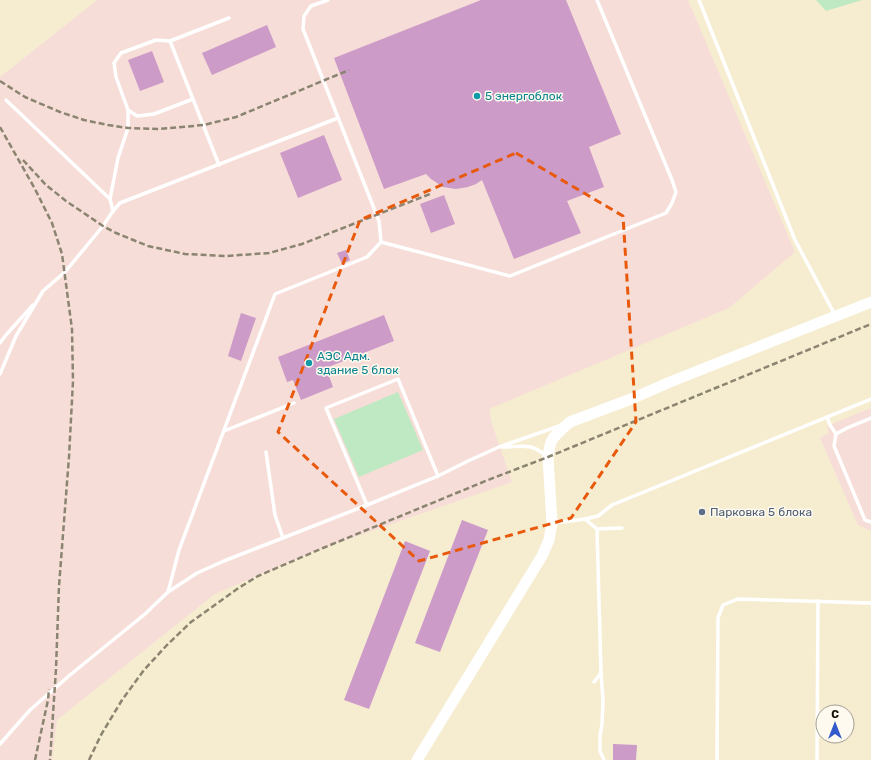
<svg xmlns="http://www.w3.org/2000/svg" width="871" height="760" viewBox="0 0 871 760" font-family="Rubik,sans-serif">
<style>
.industrial{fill:#f7ddd7}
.green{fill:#bfe9c2}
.building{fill:#cc9bc8}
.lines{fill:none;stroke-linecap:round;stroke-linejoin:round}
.lane{stroke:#fff;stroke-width:3.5}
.secondary{stroke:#fff;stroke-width:11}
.rail{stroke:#8a8470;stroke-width:2.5;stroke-dasharray:6 3;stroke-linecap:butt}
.marked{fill:none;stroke:#e8590c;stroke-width:3;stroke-dasharray:8 5;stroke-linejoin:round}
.culture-dot{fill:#0f9aa8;stroke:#fefaef;stroke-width:1.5}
.service-dot{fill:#5c6f8a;stroke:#fefaef;stroke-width:1.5}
.labels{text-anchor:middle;stroke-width:3;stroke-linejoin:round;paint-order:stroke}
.culture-label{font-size:12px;fill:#0d838f;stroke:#fefaef;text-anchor:start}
.service-label{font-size:12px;fill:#4e5e75;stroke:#fefaef;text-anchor:start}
</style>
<rect width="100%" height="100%" fill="#f6edd0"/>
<g class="industrial">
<path d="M 97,0 L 688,0 L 795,252 L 729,308 L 489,409 L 492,424 L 512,482 L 323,548 L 215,594 L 57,720 L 52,760 L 0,760 L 0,77 Z"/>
<path d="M 871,408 L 871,531 L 858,525 L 820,438 L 829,433 L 827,426 Z"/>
</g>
<g class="green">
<path d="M 816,0 L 862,0 L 826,11 Z"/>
<path d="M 398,392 L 423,450 L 359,477 L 334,419 Z"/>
</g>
<g class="building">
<path d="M 481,0 L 566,0 L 621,134 L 589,147 L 604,187 L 567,201 L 581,233 L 514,259 L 482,180 L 476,184 L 468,187 L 456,189 L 443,187 L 431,179 L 426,174 L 384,189 L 334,58 Z"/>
<path d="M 267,25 L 276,47 L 212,75 L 202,53 Z"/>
<path d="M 152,51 L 164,82 L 140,91 L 128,60 Z"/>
<path d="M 324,135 L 342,180 L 298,198 L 280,153 Z"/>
<path d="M 444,195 L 455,224 L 431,233 L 420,204 Z"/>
<path d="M 346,250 L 350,260 L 342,264 L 337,253 Z"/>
<path d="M 241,313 L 256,318 L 241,361 L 228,356 Z"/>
<path d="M 384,315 L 394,341 L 326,368 L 333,387 L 301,400 L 293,380 L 287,382 L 278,357 Z"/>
<path d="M 462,520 L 488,530 L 440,652 L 415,643 Z"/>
<path d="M 405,541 L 430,551 L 369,709 L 344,700 Z"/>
<path d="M 613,744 L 637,745 L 636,760 L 613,760 Z"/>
</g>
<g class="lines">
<g class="lane">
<path d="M 699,0 L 795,240 L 835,315"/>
<path d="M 170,41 L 229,18"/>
<path d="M 6,100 L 110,199"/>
<path d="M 128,110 L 137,116 L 154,114 L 193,99"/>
<path d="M 113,211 L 110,199 L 118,158 L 128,128 L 128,110 L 116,77 L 114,63 L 121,53 L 156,40 L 170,41 L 219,165"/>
<path d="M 381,242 L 510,276 L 666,213 L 672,203 L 676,192 L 672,180 L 597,0"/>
<path d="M 0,343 L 6,335 L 33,305"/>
<path d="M 0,374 L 16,336 L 43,291 L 65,272 L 103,226 L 113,211 L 120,203 L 338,118"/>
<path d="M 827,417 L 830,425 L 836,434 L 834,446 L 865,520 L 871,522"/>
<path d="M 224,431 L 294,403"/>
<path d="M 836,434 L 847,428 L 871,418"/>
<path d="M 502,447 C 521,447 530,442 545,455"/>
<path d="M 266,452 L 275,515 L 283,538"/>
<path d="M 367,505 L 326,408 L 398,379 L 438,476"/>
<path d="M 585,519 L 597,529 L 622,528"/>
<path d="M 554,523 L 585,519 L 598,516 L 612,505 L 871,399"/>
<path d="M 168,592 L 179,550 L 275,294 L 367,257 L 381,242 L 379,221 L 303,29 L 304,16 L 311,6 L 328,0"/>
<path d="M 601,673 L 603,700 L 602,724 L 600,735 L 600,751 L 604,760"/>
<path d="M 594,682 L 601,673 L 597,529"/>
<path d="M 0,744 L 30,710 L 70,675 L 145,614 L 168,592 L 197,573 L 224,561 L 367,505 L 438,476 L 468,461 L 499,447 L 559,426"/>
<path d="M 717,760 L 718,618 L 723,605 L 738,599 L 871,603"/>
<path d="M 817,760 L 818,601"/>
</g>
<path class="secondary" d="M 417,760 L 542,556 L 549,540 L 552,523 L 548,457 L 549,450 L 551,442 L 554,437 L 563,428 L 570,422 L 631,399 L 670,382 L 871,302"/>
<g class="rail">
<path d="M 0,81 L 25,97 L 60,112 L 84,120 L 108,125 L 128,128 L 159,129 L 204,125 L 236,117 L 349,70"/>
<path d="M 0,127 L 35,189 L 52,223 L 62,254 L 72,329 L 73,381 L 69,457 L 59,586 L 56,669 L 50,760"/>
<path d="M 23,160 L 46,185 L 66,201 L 103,226 L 116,233 L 148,246 L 185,254 L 226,256 L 269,253 L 302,244 L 430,194"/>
<path d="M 35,760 L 48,700 L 49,689"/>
<path d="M 89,760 L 101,735 L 122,700 L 144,670 L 167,645 L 191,622 L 237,589 L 258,576 L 323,548 L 488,480 L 548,457 L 871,324"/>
</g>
</g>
<path class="marked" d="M 516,153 L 623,216 L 636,422 L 571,518 L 419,561 L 278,432 L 360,220 Z"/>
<g class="culture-dot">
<circle cx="477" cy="96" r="4"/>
<circle cx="309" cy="363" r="4"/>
</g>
<circle class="service-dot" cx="702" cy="512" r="4"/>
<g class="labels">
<g class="culture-label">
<text x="485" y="100">5 энергоблок</text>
<text x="317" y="360">АЭС Адм.<tspan x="317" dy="14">здание 5 блок</tspan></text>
</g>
<g class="service-label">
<text x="710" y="516">Парковка 5 блока</text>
</g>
</g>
<g transform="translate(835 724)"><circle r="19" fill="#fefaef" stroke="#a19d93"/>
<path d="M0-3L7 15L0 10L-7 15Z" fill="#325aca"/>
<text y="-6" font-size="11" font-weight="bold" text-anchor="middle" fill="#151208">С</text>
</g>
</svg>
